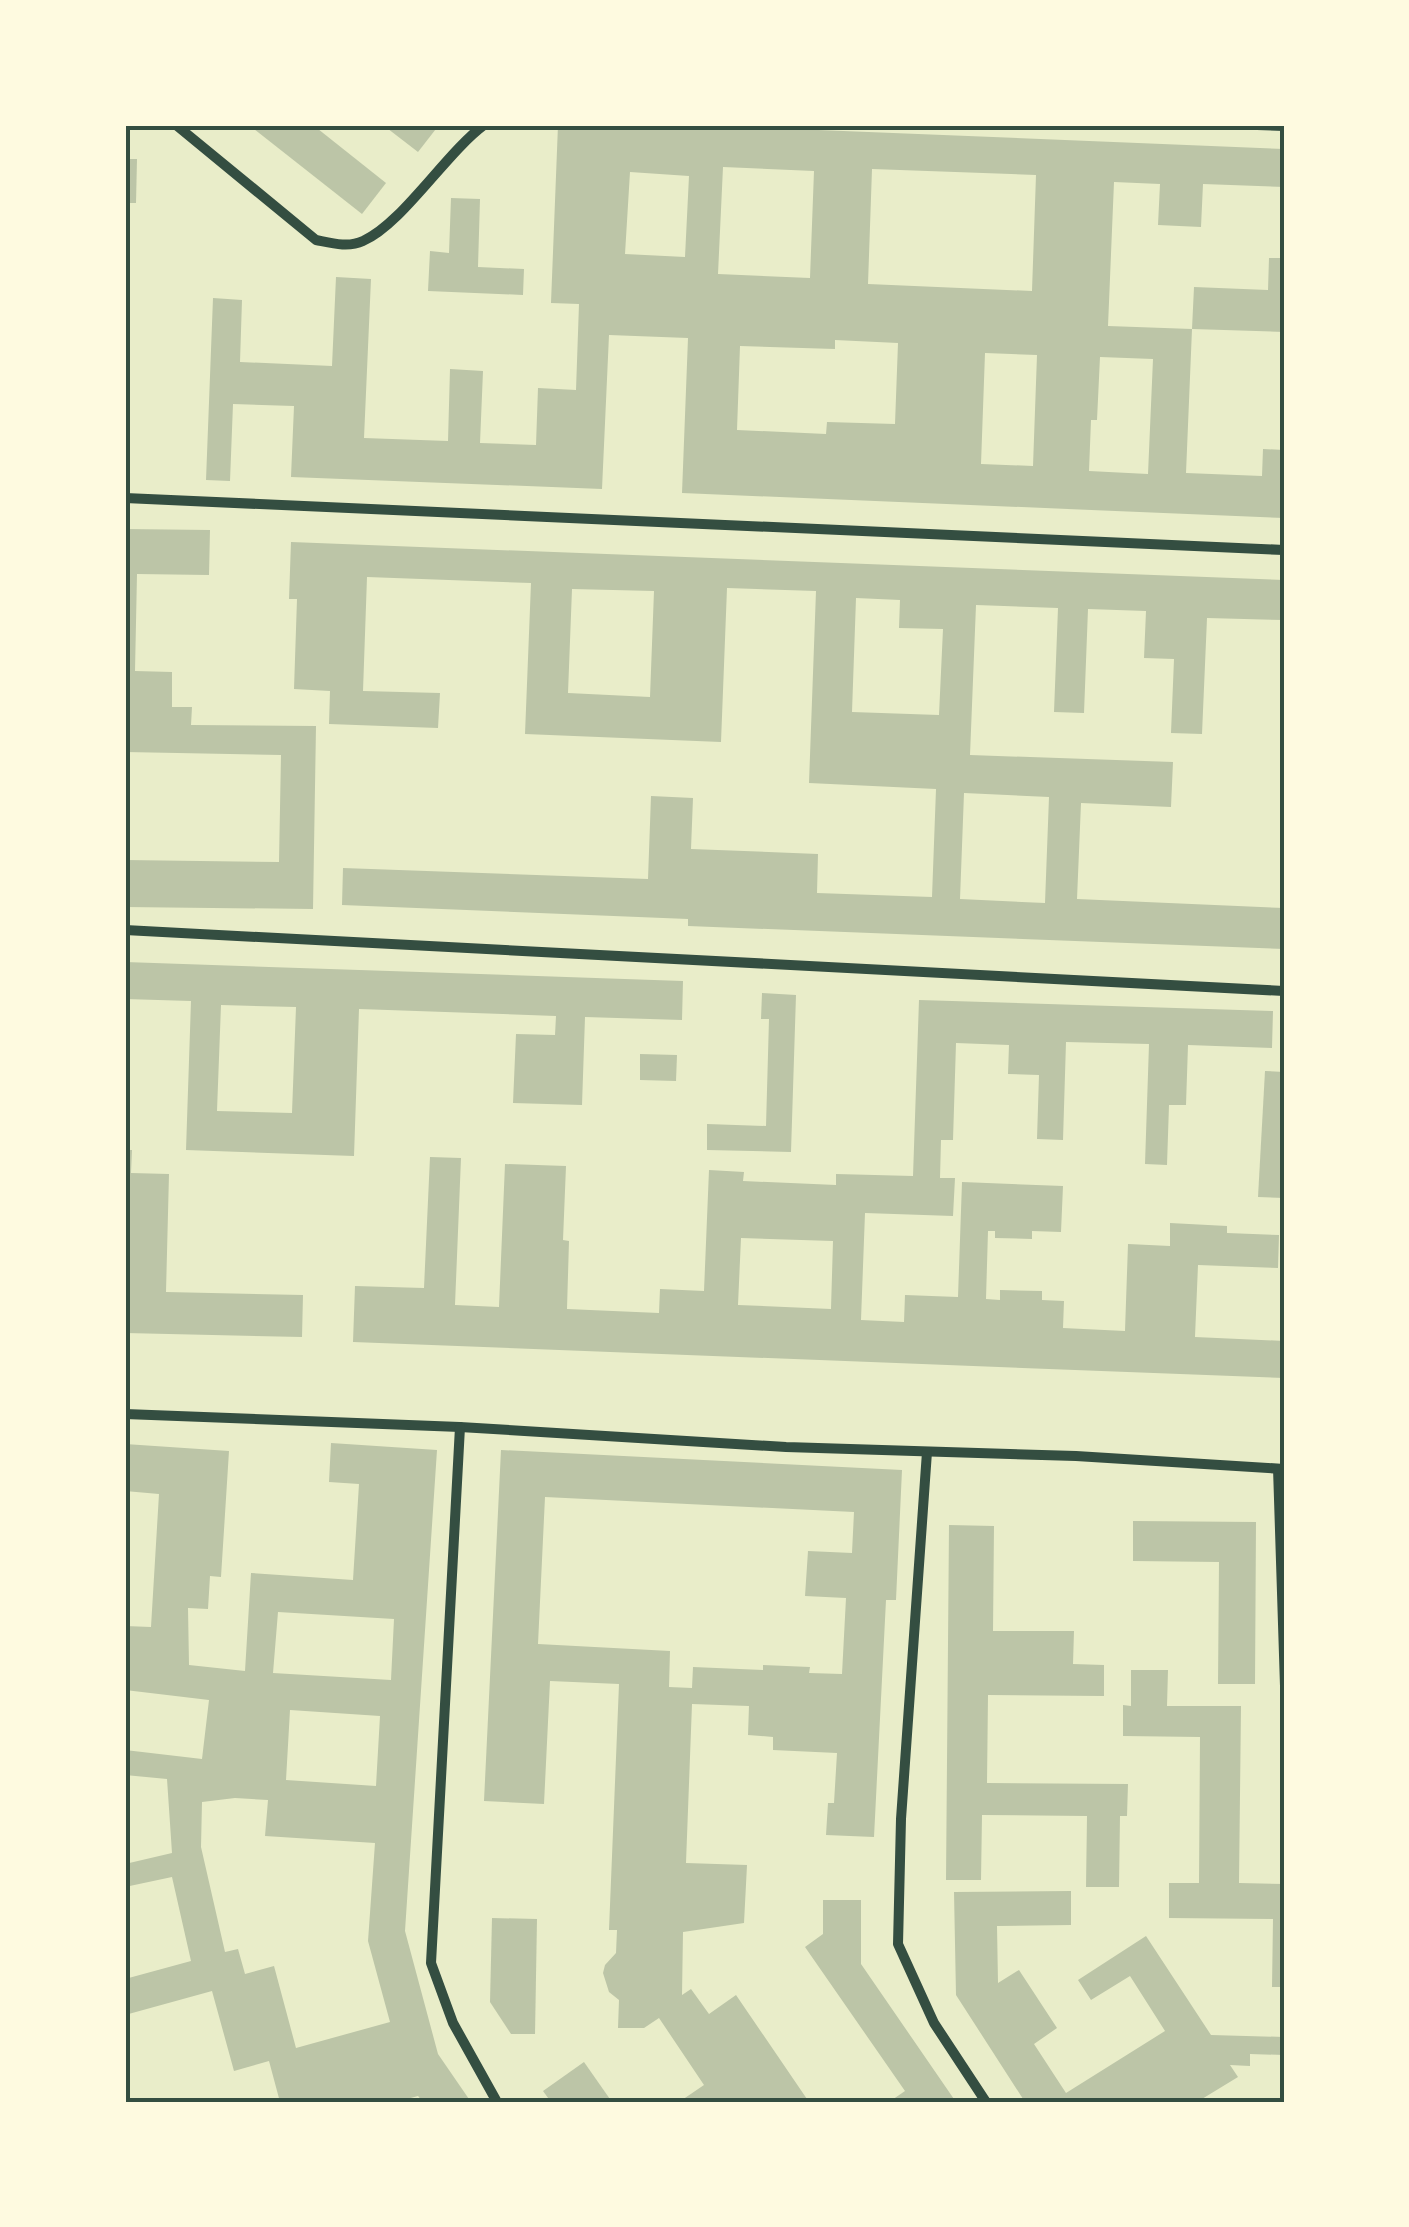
<svg xmlns="http://www.w3.org/2000/svg" width="1409" height="2227" viewBox="0 0 1409 2227" font-family="Bitter,serif">
<style>
.building{fill:#bcc5a7;fill-rule:evenodd}
.lines{fill:none;stroke-linecap:round;stroke-linejoin:round}
.service{stroke:#344e41;stroke-width:8}
.minor{stroke:#344e41;stroke-width:10}
.neatline{fill:none;stroke:#344e41;stroke-width:4}
</style>
<rect width="100%" height="100%" fill="#e9edc9"/>
<g class="building">
<path d="M 249,125 L 313,125 L 386,183 L 362,214 Z"/>
<path d="M 383,125 L 439,125 L 418,152 Z"/>
<path d="M 558,125 L 697,125 L 1284,149 L 1284,187 L 1203,184 L 1201,227 L 1158,225 L 1160,184 L 1114,182 L 1108,326 L 1192,329 L 1186,473 L 1262,476 L 1263,449 L 1284,450 L 1284,518 L 682,493 L 688,338 L 609,335 L 602,489 L 291,477 L 294,406 L 233,404 L 230,481 L 206,480 L 213,298 L 242,300 L 240,362 L 332,366 L 336,277 L 371,279 L 364,438 L 448,441 L 450,369 L 483,371 L 480,443 L 536,445 L 538,388 L 576,390 L 579,304 L 551,303 ZM 723,167 L 814,171 L 810,278 L 718,274 ZM 872,169 L 1036,175 L 1032,291 L 868,284 ZM 630,172 L 689,176 L 685,257 L 625,254 ZM 835,340 L 898,343 L 895,424 L 827,422 L 826,434 L 737,430 L 740,346 L 835,349 ZM 985,353 L 1037,355 L 1033,466 L 981,464 ZM 1100,357 L 1153,359 L 1148,474 L 1089,471 L 1091,420 L 1097,420 Z"/>
<path d="M 125,159 L 137,159 L 136,203 L 125,203 Z"/>
<path d="M 451,198 L 480,199 L 478,267 L 524,269 L 523,295 L 428,291 L 430,251 L 449,253 Z"/>
<path d="M 1269,258 L 1284,258 L 1284,332 L 1192,329 L 1194,287 L 1268,290 Z"/>
<path d="M 125,529 L 210,530 L 209,575 L 137,574 L 135,671 L 172,672 L 172,707 L 192,707 L 191,725 L 316,726 L 313,909 L 125,907 L 125,860 L 279,862 L 281,755 L 125,752 Z"/>
<path d="M 291,542 L 1284,580 L 1284,620 L 1207,618 L 1202,734 L 1171,733 L 1174,659 L 1144,658 L 1146,611 L 1088,609 L 1084,713 L 1054,712 L 1058,608 L 976,605 L 970,755 L 1173,762 L 1171,807 L 1081,803 L 1077,899 L 1284,908 L 1284,949 L 688,926 L 688,919 L 342,905 L 343,868 L 648,879 L 651,796 L 693,798 L 691,849 L 818,854 L 817,893 L 932,897 L 936,789 L 809,783 L 816,591 L 727,588 L 721,742 L 525,734 L 531,583 L 367,577 L 363,691 L 440,693 L 438,728 L 329,724 L 330,691 L 294,689 L 297,599 L 289,599 ZM 572,589 L 654,591 L 650,697 L 568,693 ZM 856,598 L 900,600 L 899,628 L 943,629 L 939,715 L 852,712 ZM 964,793 L 1049,797 L 1045,903 L 960,899 Z"/>
<path d="M 125,962 L 683,981 L 682,1020 L 585,1017 L 582,1105 L 513,1103 L 516,1034 L 555,1035 L 556,1016 L 359,1009 L 354,1156 L 186,1150 L 191,1001 L 125,999 ZM 221,1005 L 296,1007 L 292,1113 L 217,1111 Z"/>
<path d="M 762,993 L 796,995 L 791,1152 L 707,1150 L 707,1124 L 766,1126 L 769,1019 L 761,1019 Z"/>
<path d="M 919,1000 L 1273,1011 L 1272,1048 L 1188,1045 L 1186,1105 L 1169,1105 L 1167,1165 L 1145,1164 L 1149,1044 L 1066,1042 L 1063,1140 L 1037,1139 L 1039,1075 L 1008,1074 L 1009,1045 L 956,1043 L 953,1140 L 941,1140 L 940,1178 L 955,1178 L 953,1216 L 865,1213 L 861,1320 L 904,1322 L 905,1295 L 958,1297 L 962,1182 L 1063,1186 L 1061,1232 L 1032,1231 L 1032,1239 L 995,1238 L 995,1231 L 988,1231 L 986,1299 L 1000,1300 L 1000,1290 L 1042,1291 L 1042,1300 L 1064,1301 L 1063,1328 L 1125,1331 L 1128,1244 L 1170,1246 L 1170,1223 L 1227,1226 L 1227,1233 L 1279,1235 L 1278,1268 L 1198,1265 L 1195,1337 L 1284,1341 L 1284,1378 L 353,1342 L 355,1286 L 424,1288 L 430,1157 L 461,1158 L 455,1305 L 499,1307 L 505,1164 L 566,1166 L 563,1240 L 569,1241 L 567,1309 L 659,1313 L 660,1289 L 704,1291 L 709,1170 L 744,1172 L 743,1181 L 836,1185 L 836,1174 L 913,1176 ZM 741,1238 L 833,1241 L 831,1309 L 738,1305 Z"/>
<path d="M 640,1054 L 677,1055 L 676,1081 L 640,1080 Z"/>
<path d="M 1265,1071 L 1284,1072 L 1284,1198 L 1258,1197 Z"/>
<path d="M 125,1150 L 132,1150 L 131,1173 L 169,1174 L 166,1292 L 303,1295 L 302,1337 L 125,1333 L 125,1268 L 129,1268 L 130,1203 L 125,1203 Z"/>
<path d="M 331,1443 L 437,1450 L 405,1931 L 438,2054 L 471,2102 L 423,2102 L 418,2096 L 396,2102 L 280,2102 L 269,2061 L 234,2071 L 212,1991 L 125,2015 L 125,1979 L 191,1961 L 172,1877 L 125,1887 L 125,1864 L 172,1853 L 167,1779 L 125,1775 L 125,1750 L 202,1759 L 209,1700 L 125,1690 L 125,1626 L 151,1627 L 159,1494 L 125,1491 L 125,1444 L 229,1451 L 221,1577 L 210,1576 L 208,1609 L 188,1608 L 189,1665 L 245,1671 L 251,1573 L 353,1580 L 359,1484 L 329,1482 ZM 278,1612 L 394,1619 L 391,1680 L 273,1673 ZM 290,1710 L 380,1716 L 376,1786 L 286,1780 ZM 235,1798 L 268,1800 L 265,1836 L 375,1843 L 368,1941 L 390,2022 L 296,2048 L 274,1966 L 245,1974 L 238,1949 L 225,1952 L 201,1847 L 202,1802 Z"/>
<path d="M 501,1450 L 902,1470 L 896,1600 L 886,1600 L 874,1837 L 826,1835 L 828,1803 L 834,1803 L 837,1753 L 773,1750 L 773,1737 L 748,1735 L 749,1706 L 692,1704 L 686,1863 L 747,1865 L 744,1923 L 683,1932 L 682,1995 L 691,1989 L 709,2014 L 736,1995 L 809,2102 L 679,2102 L 704,2085 L 659,2018 L 644,2028 L 618,2028 L 619,2000 L 609,1992 L 603,1973 L 605,1965 L 616,1953 L 617,1930 L 609,1930 L 619,1684 L 550,1681 L 544,1804 L 484,1801 ZM 545,1497 L 854,1512 L 852,1553 L 808,1551 L 805,1596 L 846,1598 L 842,1674 L 809,1673 L 810,1667 L 763,1665 L 763,1670 L 693,1667 L 692,1688 L 669,1687 L 670,1651 L 538,1644 Z"/>
<path d="M 1133,1521 L 1256,1522 L 1255,1684 L 1218,1684 L 1219,1562 L 1133,1561 Z"/>
<path d="M 949,1525 L 994,1526 L 993,1631 L 1074,1631 L 1073,1664 L 1104,1665 L 1104,1696 L 988,1695 L 987,1783 L 1128,1784 L 1127,1816 L 1120,1816 L 1119,1887 L 1086,1887 L 1087,1816 L 982,1815 L 981,1880 L 946,1880 Z"/>
<path d="M 1131,1670 L 1168,1670 L 1167,1706 L 1241,1706 L 1239,1883 L 1284,1884 L 1284,1987 L 1272,1987 L 1273,1919 L 1169,1918 L 1169,1883 L 1199,1883 L 1200,1737 L 1123,1736 L 1123,1705 L 1131,1706 Z"/>
<path d="M 1071,1891 L 1071,1925 L 997,1926 L 998,1983 L 1019,1970 L 1057,2028 L 1034,2044 L 1066,2093 L 1165,2031 L 1130,1976 L 1091,2000 L 1078,1980 L 1146,1936 L 1211,2035 L 1284,2037 L 1284,2055 L 1250,2054 L 1250,2066 L 1230,2065 L 1238,2077 L 1197,2102 L 1025,2102 L 956,1995 L 954,1892 Z"/>
<path d="M 823,1900 L 861,1900 L 861,1964 L 956,2102 L 889,2102 L 905,2091 L 805,1947 L 823,1934 Z"/>
<path d="M 492,1918 L 537,1919 L 535,2034 L 511,2034 L 490,2002 Z"/>
<path d="M 584,2062 L 612,2102 L 551,2102 L 543,2091 Z"/>
</g>
<g class="lines">
<path class="service" d="M 1277,1468 L 1284,1686"/>
<g class="minor">
<path d="M 176,125 L 316,240 C 331,243 348,248 363,241 C 402,224 446,153 484,125"/>
<path d="M 1257,125 L 1284,126"/>
<path d="M 125,498 L 1284,550"/>
<path d="M 125,930 L 1284,991"/>
<path d="M 125,1414 L 460,1427 L 786,1447 L 1076,1456 L 1284,1469"/>
<path d="M 460,1427 L 431,1963 L 453,2023 L 497,2102"/>
<path d="M 927,1452 L 901,1819 L 898,1944 L 934,2023 L 986,2102"/>
</g>
</g>
<rect width="1409" height="2227" fill="none" stroke="#fefae0" stroke-width="255"/>
<rect x="128" y="128" width="1154" height="1972" class="neatline"/>
</svg>
